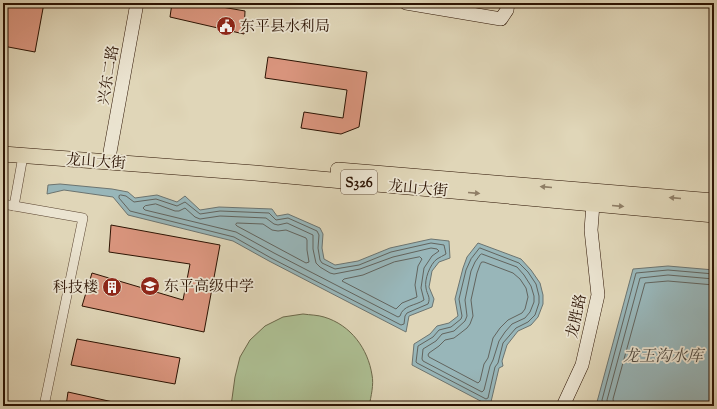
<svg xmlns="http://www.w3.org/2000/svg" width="717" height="409" viewBox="0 0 717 409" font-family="'Sorts Mill Goudy','Noto Serif SC',serif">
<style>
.green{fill:#adbf93;stroke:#6c684a}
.water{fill:#98b6b9;stroke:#6c7470}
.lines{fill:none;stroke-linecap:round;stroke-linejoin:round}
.shore{stroke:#62645e;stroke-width:1}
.building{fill:#db967f;stroke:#2b1202}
.street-casing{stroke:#584330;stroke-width:10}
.secondary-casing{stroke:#2b1202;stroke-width:14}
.primary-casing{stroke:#2b1202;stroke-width:16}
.street{stroke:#ebe4d1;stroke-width:9}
.secondary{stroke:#ebe4d1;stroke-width:13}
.primary{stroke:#e0d6b8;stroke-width:15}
.oneway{fill:#8f7e66}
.labels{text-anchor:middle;stroke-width:3.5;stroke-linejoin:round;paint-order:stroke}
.shield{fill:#ebe4d1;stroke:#655140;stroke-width:1}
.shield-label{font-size:14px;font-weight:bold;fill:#2b1202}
.poi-label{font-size:15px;fill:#2b1202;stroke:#ebe4d1;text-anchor:start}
.street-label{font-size:15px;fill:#2b1202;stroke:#ebe4d1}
.water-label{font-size:16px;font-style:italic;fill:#514b42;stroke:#ebe4d1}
</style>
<rect width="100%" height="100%" fill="#e0d6b8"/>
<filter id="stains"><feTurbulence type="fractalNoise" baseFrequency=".005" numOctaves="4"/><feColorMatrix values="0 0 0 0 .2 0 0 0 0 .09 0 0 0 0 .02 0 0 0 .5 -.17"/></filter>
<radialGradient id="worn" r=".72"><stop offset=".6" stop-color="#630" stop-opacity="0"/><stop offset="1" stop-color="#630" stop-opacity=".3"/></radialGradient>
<path class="green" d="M 303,314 C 310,315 318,315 324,317 C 351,325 368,349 372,375 C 374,384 371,397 369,406 L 231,406 L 235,377 L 240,357 L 250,340 L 265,326 L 283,317 Z"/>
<g class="water">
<path d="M 60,184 L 112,189 L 128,192 L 135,198 L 157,195 L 177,202 L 185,196 L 200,210 L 219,207 L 272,209 L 277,216 L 288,214 L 320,228 L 323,234 L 322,248 L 324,259 L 335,265 L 358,261 L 390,248 L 431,239 L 449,241 L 450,258 L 439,262 L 432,271 L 429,287 L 434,299 L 432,307 L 409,316 L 406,332 L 269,261 L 233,241 L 128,215 L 113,197 L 64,190 L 47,194 L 48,185 Z"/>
<path d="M 478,243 L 521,259 L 531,270 L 540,283 L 543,295 L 543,304 L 538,317 L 531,325 L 518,331 L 507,345 L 502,361 L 503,366 L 499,368 L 490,406 L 412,365 L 414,344 L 430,334 L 437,326 L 449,323 L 458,316 L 455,299 L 463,268 L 467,257 Z"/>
<path d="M 668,266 L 714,270 L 714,406 L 600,406 L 597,402 L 633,269 Z"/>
</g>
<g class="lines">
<g class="shore">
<path d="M 121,195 L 126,196 L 134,202 L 156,199 L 177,206 L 185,202 L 200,214 L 220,211 L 269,213 L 276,220 L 288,218 L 317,231 L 319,235 L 318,248 L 320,260 L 322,263 L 335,269 L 359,265 L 391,252 L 431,243 L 444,245 L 446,254 C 443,256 440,257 437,259 C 430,264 424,280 426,288 C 427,295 431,297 428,304 L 407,313 L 405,316 L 404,324 L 401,325 L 271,258 L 234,237 L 130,211 L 119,198 L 119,196 Z"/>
<path d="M 156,204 L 175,211 L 179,211 L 185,208 L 195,217 L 200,219 L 220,216 L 266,218 L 274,224 L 278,225 L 287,223 L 313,235 L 313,249 L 316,263 L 320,267 L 330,273 L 334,274 L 360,269 L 393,257 L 431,248 L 437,249 L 439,251 L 432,256 L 424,268 L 421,288 L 424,300 C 415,306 403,305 400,316 L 398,317 L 274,253 L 236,232 L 145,210 L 143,208 L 145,206 Z"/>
<path d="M 237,223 L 263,224 L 272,230 L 278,231 L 286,230 L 306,238 L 307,240 L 307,250 L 309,262 L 306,263 L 237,226 L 236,225 Z"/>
<path d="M 480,248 L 519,263 L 528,272 L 536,284 L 539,296 L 539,303 L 535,315 L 528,322 L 516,328 L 503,343 L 498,363 L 495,367 L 488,398 L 486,399 L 417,363 L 416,362 L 418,346 L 433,337 L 439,330 L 451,327 L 461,319 L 462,316 L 459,299 L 466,270 L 471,259 Z"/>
<path d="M 482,254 L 517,267 L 524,275 L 531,286 L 534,296 L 534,302 L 530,312 L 525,318 L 512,324 L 505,332 L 499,341 L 493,360 L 490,366 L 484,390 L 482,392 L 423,361 L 422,359 L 423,349 L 436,341 L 442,334 L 454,331 L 465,321 L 467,316 L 465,300 L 471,271 L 475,262 L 480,255 Z"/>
<path d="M 420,257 L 422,259 L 418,266 L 415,285 L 417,297 L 402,303 L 396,309 L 342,281 L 344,279 L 363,275 L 394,262 Z"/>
<path d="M 482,262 L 484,262 L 513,273 L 520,279 L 526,288 L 528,297 L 525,309 L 522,313 L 508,320 L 500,328 L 493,338 L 488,358 L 484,364 L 480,381 L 478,383 L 429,357 L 428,355 L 429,353 L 439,346 L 445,340 L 454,338 L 458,335 L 467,328 L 470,324 L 473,316 L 471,300 L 477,273 L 480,265 Z"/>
<path d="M 603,406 L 602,400 L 636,273 L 668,270 L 714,274"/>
<path d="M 608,406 L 607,400 L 640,278 L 668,275 L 714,279"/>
<path d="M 614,406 L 613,399 L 645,283 L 668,281 L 714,285"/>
</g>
</g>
<g class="building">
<path d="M 3,3 L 44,3 L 35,52 L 3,46 Z"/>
<path d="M 172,3 L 223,3 L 222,7 L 245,11 L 244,34 L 170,17 Z"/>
<path d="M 268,57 L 367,72 L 359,127 L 341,134 L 301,128 L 304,112 L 343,118 L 347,90 L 265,78 Z"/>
<path d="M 111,225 L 220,245 L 204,332 L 82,306 L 92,273 L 183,300 L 190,264 L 109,252 Z"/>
<path d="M 77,339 L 180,358 L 175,384 L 71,365 Z"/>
<path d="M 68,392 L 113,402 L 113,406 L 66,406 Z"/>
</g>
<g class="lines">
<g class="street-casing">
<g id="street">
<path d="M 3,204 L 83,218 L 44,406"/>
<path d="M 14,206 L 23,156"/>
</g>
</g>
<g class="secondary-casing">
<g id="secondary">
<path d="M 406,3 L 501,19 L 507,10 L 508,3"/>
<path d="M 110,152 L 137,3"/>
<path d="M 563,406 L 582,365 L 598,295 L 591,230 L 593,204"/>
</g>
</g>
<g class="primary-casing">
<g id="primary">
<path d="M 3,154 L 255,173 L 714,215"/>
<path d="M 338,170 L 714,201"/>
</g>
</g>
<use href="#street" class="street"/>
<use href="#secondary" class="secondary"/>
<use href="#primary" class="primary"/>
</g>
<defs><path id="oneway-solid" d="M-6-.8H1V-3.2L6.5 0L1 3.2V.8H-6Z"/></defs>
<g class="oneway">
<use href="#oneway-solid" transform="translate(546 187) rotate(-175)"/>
<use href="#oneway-solid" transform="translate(474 193) rotate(5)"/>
<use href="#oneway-solid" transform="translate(675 198) rotate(-175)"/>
<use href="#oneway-solid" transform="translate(618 206) rotate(5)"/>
</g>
<defs>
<g id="civic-disc" transform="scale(1)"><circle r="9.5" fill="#8f2418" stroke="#ebe4d1"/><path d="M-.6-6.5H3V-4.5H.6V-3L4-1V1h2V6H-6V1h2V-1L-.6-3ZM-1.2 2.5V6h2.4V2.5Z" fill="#fff"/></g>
<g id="school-disc" transform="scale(1)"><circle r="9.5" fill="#8f2418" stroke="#ebe4d1"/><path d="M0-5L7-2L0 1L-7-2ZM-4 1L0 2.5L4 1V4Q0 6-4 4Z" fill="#fff"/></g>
<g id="building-disc" transform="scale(1)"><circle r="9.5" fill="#8f2418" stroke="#ebe4d1"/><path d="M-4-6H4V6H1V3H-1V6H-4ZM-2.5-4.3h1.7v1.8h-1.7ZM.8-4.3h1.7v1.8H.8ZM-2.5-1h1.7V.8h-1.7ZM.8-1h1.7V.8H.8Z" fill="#fff"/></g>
</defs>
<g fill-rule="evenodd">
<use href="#civic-disc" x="226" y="26"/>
<use href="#school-disc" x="150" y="286"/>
<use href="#building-disc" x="112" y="287"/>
</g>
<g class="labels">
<rect class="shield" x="341" y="170" width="36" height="24" rx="3"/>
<g class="shield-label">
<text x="359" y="187">S326</text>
</g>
<g class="poi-label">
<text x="240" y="31">东平县水利局</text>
<text x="164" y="291">东平高级中学</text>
<text x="98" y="292" text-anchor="end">科技楼</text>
</g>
<g class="street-label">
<text transform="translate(108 75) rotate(-80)" y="5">兴东二路</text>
<text transform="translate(96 161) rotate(4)" y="5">龙山大街</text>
<text transform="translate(418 188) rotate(5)" y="5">龙山大街</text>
<text transform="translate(576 316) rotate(-78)" y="5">龙胜路</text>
</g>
<g class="water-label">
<text x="663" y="361">龙王沟水库</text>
</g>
</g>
<rect width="717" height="409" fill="none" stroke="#e0d6b8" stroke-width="16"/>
<rect x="4" y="4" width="709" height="401" fill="none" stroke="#2b1202" stroke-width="2"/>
<rect x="8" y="8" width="701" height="393" fill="none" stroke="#2b1202"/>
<rect width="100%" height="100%" filter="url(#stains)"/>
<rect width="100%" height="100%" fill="url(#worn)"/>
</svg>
